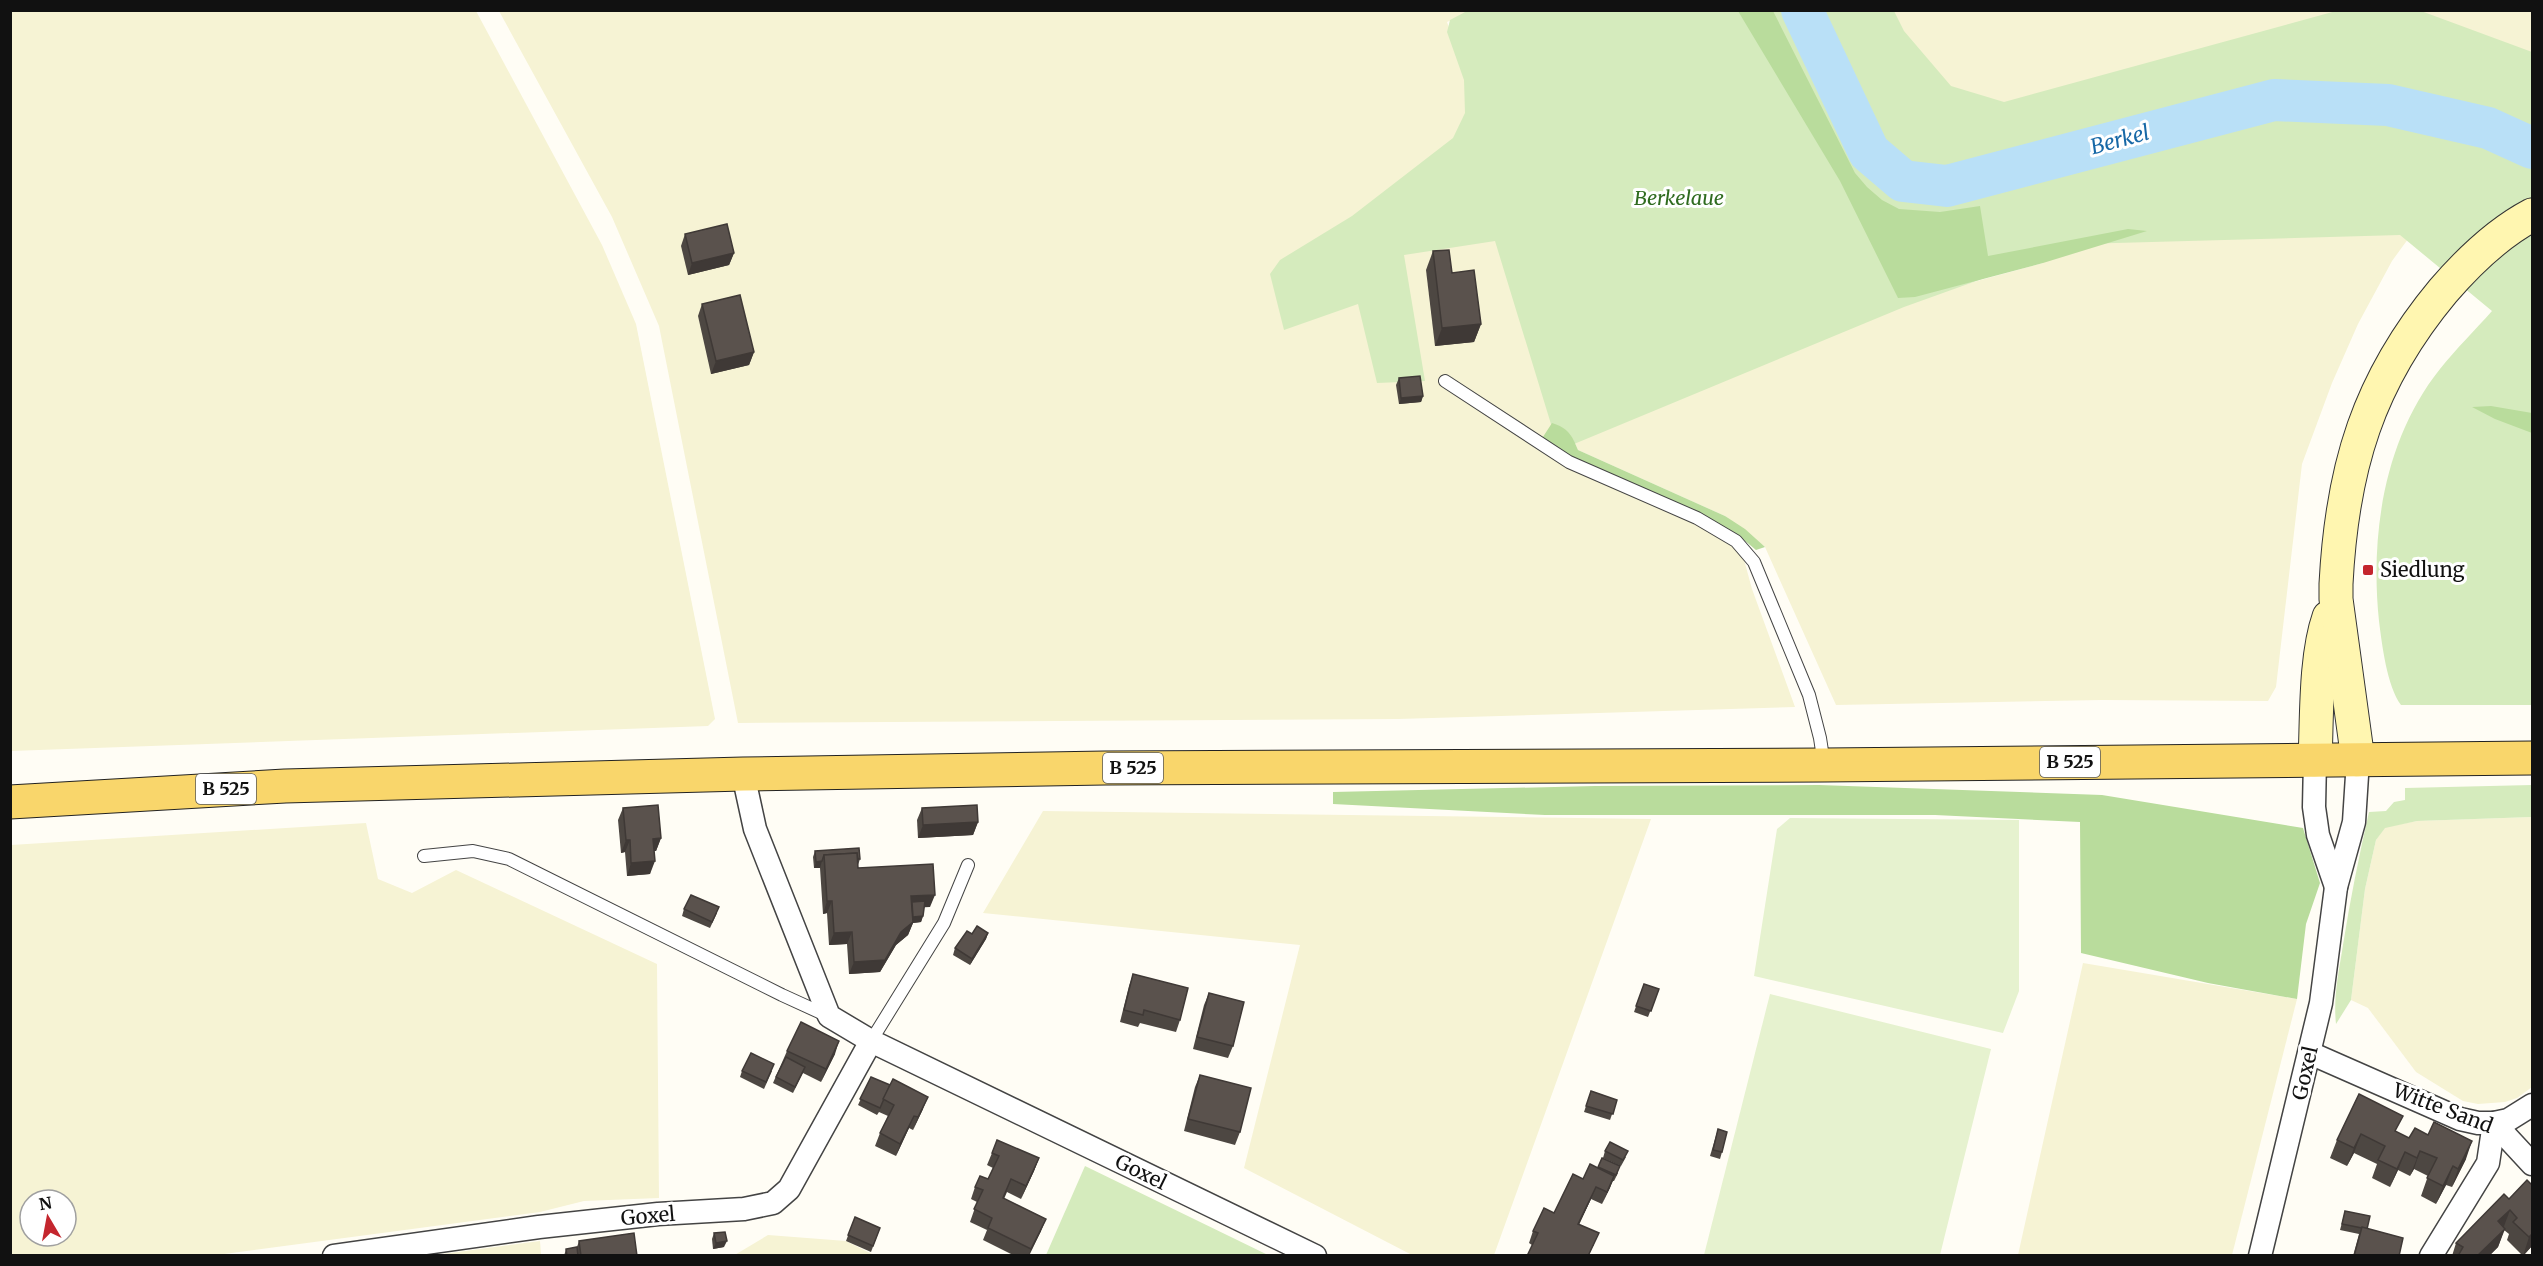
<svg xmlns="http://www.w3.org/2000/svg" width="2543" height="1266" viewBox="0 0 2543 1266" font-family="Merriweather,serif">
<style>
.farmland{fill:#f6f3d4;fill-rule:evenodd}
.green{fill:#d5ebbd}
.forest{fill:#b9dc9c}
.pitch{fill:#e6f2cf}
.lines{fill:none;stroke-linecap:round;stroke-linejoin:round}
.river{stroke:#b9e0f7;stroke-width:42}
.lane-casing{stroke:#444;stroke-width:14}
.street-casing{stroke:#444;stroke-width:25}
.secondary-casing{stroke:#333;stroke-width:35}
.primary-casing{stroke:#222;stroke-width:35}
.lane{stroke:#fff;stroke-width:12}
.street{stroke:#fff;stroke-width:22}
.secondary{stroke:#fff6b0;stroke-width:33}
.primary{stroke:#f9d66b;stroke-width:33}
.wall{fill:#4d4742}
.shaded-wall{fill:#3f3936}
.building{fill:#5a524d;stroke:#3f3936;stroke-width:1.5}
.poi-dot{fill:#c4262e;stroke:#fff;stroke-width:2}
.labels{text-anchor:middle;stroke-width:6;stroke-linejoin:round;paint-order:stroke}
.shield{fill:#fff;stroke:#585858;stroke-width:1.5}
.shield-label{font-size:18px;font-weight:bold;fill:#111}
.park-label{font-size:20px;font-style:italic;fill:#2f6b1f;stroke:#fff}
.poi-label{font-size:20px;fill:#111;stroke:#fff;text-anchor:start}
.street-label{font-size:20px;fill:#111;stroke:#fff}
.water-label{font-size:21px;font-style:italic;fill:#1768a6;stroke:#fff}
</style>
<rect width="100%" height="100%" fill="#fffdf5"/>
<g class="farmland">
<path d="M 10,11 L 476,11 L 602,245 L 636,324 L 715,719 L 708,726 L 11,751 Z"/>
<path d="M 499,11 L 1471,11 L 1447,22 L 1461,62 L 1499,240 L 1955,287 L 2043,263 L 1982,212 L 2411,235 L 2392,261 L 2358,324 L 2332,383 L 2302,464 L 2276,687 L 2268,701 L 2102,700 L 1836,705 L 1765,547 L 1725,516 L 1578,450 L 1572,436 L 1536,448 L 1570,467 L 1693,521 L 1728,540 L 1743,556 L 1752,589 L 1795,707 L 1398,719 L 738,723 L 659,326 L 612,217 Z"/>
<path d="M 1835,11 L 2532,11 L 2532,113 L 1971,152 Z"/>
<path d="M 1043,811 L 1651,819 L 1494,1255 L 1412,1255 L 1244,1168 L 1300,945 L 983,913 Z"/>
<path d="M 2532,817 L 2532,1087 L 2517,1098 L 2505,1102 L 2478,1104 L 2463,1101 L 2416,1072 L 2368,1008 L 2351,1000 L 2365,889 L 2376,840 L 2385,827 L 2417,821 Z"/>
<path d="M 366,823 L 378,879 L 412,893 L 456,870 L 657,964 L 659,1198 L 584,1201 L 540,1212 L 217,1255 L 11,1256 L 11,845 ZM 30,1200 L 66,1200 L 66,1236 L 30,1236 Z"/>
<path d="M 2083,963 L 2297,999 L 2232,1255 L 2018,1255 Z"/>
<path d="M 768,1235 L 846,1241 L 874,1255 L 733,1256 Z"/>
<path d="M 540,1241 L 541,1255 L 435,1255 Z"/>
</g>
<g class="green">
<path d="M 1467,11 L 1894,11 L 1904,31 L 1951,86 L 2004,102 L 2336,11 L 2421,11 L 2532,52 L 2532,705 L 2401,705 C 2387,686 2382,645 2379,621 C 2370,535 2384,439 2440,369 C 2456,349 2475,330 2492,311 L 2400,235 L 2079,244 L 1904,307 L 1562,449 L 1554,434 L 1495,241 L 1404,255 L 1425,381 L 1377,383 L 1358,304 L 1284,330 L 1270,274 L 1280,260 L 1352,216 L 1453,138 L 1465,113 L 1464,80 L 1447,32 L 1450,20 Z"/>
<path d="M 2532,785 L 2532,817 L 2417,821 L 2385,828 L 2376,840 L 2365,889 L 2351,1000 L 2336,1024 C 2333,997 2339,971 2343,945 C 2350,900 2359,856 2369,812 L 2386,811 L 2394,802 L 2405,800 L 2405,788 Z"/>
<path d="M 1085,1166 L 1268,1255 L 1046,1255 Z"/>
</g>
<g class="forest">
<path d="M 1738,11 L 1773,11 L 1855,173 L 1867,187 L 1882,200 L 1899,209 L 1940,212 L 1980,206 L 1988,256 L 2128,229 L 2147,231 L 2043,263 L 1915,297 L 1898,298 L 1840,181 Z"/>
<path d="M 2491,406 L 2532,413 L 2532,433 L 2495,419 L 2472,407 Z"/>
<path d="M 1552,423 C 1568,428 1572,435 1578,450 L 1725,516 L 1745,529 L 1765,547 L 1756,550 C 1727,524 1690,509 1654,494 C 1616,477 1577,461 1541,440 Z"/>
<path d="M 1819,785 L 2102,795 L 2303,828 L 2320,883 L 2306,924 L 2297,999 L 2208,983 L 2081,953 L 2080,822 L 1935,815 L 1545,815 L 1333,804 L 1333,792 L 1595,786 Z"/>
</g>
<g class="pitch">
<path d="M 1790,818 L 2019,820 L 2019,991 L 2003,1033 L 1754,976 L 1777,829 Z"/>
<path d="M 1770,994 L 1991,1049 L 1940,1255 L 1704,1255 Z"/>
</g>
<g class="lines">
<path class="river" d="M 1802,10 L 1869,152 L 1903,181 L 1947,186 L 2274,100 L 2388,105 L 2488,128 L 2532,148"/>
<g class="lane-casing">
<g id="lane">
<path d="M 1445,381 L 1569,462 L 1697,518 L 1736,541 L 1754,562 L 1809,695 L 1820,738 L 1824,764"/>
<path d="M 424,856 L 473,851 L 509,859 L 782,995 L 828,1016"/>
<path d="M 871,1041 L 944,923 L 968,865"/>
</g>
</g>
<g class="street-casing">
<g id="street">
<path d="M 2315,760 L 2314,807 L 2318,835 L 2336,887"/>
<path d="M 743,774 L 755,829 L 829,1016 L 871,1041"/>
<path d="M 2310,1053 L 2460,1119 L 2478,1123 L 2494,1123 L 2532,1164"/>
<path d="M 334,1256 L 539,1227 L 658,1214 L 744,1209 L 773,1203 L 789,1189 L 871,1041 L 1315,1256"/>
<path d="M 2260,1256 L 2321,1003 L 2336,887 L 2354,822 L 2358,760"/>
<path d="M 2431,1256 L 2488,1163 L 2494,1123 L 2508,1120 L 2532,1105"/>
</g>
</g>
<g class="secondary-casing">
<g id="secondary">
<path d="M 2315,760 C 2317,718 2315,657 2329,617"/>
<path d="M 2358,760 L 2336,599 L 2336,584 C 2342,468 2368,381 2443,291 C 2468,262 2498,233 2532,215"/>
</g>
</g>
<g class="primary-casing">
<path id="primary" d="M 10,802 L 285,786 L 743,774 L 1105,768 L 1824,765 L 2532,758"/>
</g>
<use href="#lane" class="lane"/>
<use href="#street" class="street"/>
<use href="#secondary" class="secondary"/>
<use href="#primary" class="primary"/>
</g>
<g class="wall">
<path d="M 685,234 L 734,253 L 729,265 L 688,275 L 681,246 Z"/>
<path d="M 1433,251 L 1452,273 L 1481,324 L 1474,342 L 1435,346 L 1426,270 Z"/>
<path d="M 702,304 L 754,352 L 749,365 L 711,374 L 698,316 Z"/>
<path d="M 1399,378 L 1423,396 L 1421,402 L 1399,404 L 1396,385 Z"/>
<path d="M 623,808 L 661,838 L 656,851 L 654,851 L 650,874 L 627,876 L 625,852 L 621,853 L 618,820 Z"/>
<path d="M 922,808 L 978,822 L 973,835 L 918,838 L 917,820 Z"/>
<path d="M 815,851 L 860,859 L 858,865 L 858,868 L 930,907 L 924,907 L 923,916 L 921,922 L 913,923 L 908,935 L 896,945 L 880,972 L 849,974 L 847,944 L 829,945 L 827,913 L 823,914 L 820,868 L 814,868 L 813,857 Z"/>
<path d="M 684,909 L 717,913 L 710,928 L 682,916 Z"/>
<path d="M 988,933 L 986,939 L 970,965 L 953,955 L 955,948 L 972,934 Z"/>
<path d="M 1133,974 L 1180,1020 L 1176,1032 L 1140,1023 L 1138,1027 L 1120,1022 L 1129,986 Z"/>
<path d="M 1644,984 L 1659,989 L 1648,1017 L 1634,1012 Z"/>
<path d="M 1209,993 L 1233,1046 L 1228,1058 L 1193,1049 L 1204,1005 Z"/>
<path d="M 787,1051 L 835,1054 L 821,1082 L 803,1073 L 793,1093 L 773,1083 Z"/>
<path d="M 742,1071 L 772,1071 L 764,1089 L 740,1077 Z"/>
<path d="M 1200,1075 L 1240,1132 L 1235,1145 L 1184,1131 L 1195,1087 Z"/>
<path d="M 871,1077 L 923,1109 L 913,1130 L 909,1128 L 896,1156 L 875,1146 L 880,1133 L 888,1116 L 879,1112 L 877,1115 L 858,1105 Z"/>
<path d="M 1591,1091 L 1617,1100 L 1610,1120 L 1584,1112 Z"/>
<path d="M 2359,1094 L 2397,1132 L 2409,1138 L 2466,1159 L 2452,1187 L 2446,1185 L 2436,1204 L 2421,1196 L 2428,1176 L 2414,1169 L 2410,1176 L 2398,1170 L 2390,1187 L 2372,1178 L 2377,1164 L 2354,1153 L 2347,1166 L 2330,1158 L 2337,1140 Z"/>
<path d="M 1718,1129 L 1722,1152 L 1720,1159 L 1710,1156 Z"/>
<path d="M 1605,1151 L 1626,1157 L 1621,1166 L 1603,1158 Z"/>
<path d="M 992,1153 L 1039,1158 L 1034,1171 L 1021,1199 L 1007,1192 L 1004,1199 L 1041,1231 L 1029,1256 L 1015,1256 L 983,1240 L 987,1230 L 970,1222 L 977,1202 L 971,1199 L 975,1187 L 988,1179 L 993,1168 L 987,1165 Z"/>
<path d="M 1602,1158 L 1618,1173 L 1614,1181 L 1613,1181 L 1602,1204 L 1591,1199 L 1579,1225 L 1594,1246 L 1532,1245 L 1529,1243 L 1533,1231 L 1554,1213 L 1583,1179 L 1598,1168 Z"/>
<path d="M 2527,1180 L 2532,1246 L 2523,1256 L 2507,1240 L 2509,1234 L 2504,1230 L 2498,1247 L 2489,1256 L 2452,1256 L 2456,1243 L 2509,1199 Z"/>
<path d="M 2345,1211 L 2367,1229 L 2399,1256 L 2353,1256 L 2359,1234 L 2340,1230 Z"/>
<path d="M 855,1217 L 880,1228 L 871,1252 L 846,1241 Z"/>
<path d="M 714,1233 L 724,1247 L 713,1249 L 712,1239 Z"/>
<path d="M 579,1241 L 637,1256 L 564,1256 L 566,1249 L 577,1247 Z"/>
</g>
<g class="shaded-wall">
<path d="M 734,253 L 729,265 L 688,275 L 692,263 Z"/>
<path d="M 1481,324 L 1474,342 L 1435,346 L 1442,328 Z"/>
<path d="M 754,352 L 749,365 L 711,374 L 716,361 Z"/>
<path d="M 1423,396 L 1421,402 L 1399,404 L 1401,398 Z"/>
<path d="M 978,822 L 973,835 L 918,838 L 923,825 Z"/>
<path d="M 661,838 L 656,851 L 648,851 L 653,839 Z"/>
<path d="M 626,840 L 630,840 L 625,852 L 621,853 Z"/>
<path d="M 655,861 L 650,874 L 627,876 L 631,863 Z"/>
<path d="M 822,861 L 820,868 L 814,868 L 816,862 Z"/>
<path d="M 935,895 L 930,907 L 909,908 L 911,896 Z"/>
<path d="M 827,901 L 832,901 L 827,913 L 823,914 Z"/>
<path d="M 923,916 L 921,922 L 913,923 L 908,935 L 896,945 L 880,972 L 849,974 L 854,962 L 910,917 Z"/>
<path d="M 852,932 L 847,944 L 829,945 L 834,933 Z"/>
<path d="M 988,933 L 986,939 L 970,965 L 972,959 Z"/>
<path d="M 839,1041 L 835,1054 L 821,1082 L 826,1069 Z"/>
<path d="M 928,1097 L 923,1109 L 913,1130 L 918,1117 Z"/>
<path d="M 914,1116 L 909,1128 L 896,1156 L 900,1144 Z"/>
<path d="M 2361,1134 L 2354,1153 L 2347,1166 L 2354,1148 Z"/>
<path d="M 2472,1141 L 2466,1159 L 2452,1187 L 2458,1169 Z"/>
<path d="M 2420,1151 L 2414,1169 L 2410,1176 L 2417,1158 Z"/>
<path d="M 2405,1152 L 2398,1170 L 2390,1187 L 2397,1169 Z"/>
<path d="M 1039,1158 L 1034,1171 L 1021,1199 L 1026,1186 Z"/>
<path d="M 2453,1166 L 2446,1185 L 2436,1204 L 2443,1186 Z"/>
<path d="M 1614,1176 L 1610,1188 L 1602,1204 L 1607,1192 Z"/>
<path d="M 1596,1187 L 1591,1199 L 1573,1236 L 1578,1224 Z"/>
<path d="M 2510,1210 L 2503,1229 L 2498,1221 Z"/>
<path d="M 1046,1219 L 1041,1231 L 1028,1256 L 1031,1249 Z"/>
<path d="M 2505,1229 L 2498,1247 L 2489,1256 L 2477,1256 Z"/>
<path d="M 2532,1234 L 2532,1246 L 2523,1256 L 2529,1237 Z"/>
<path d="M 727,1241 L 724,1247 L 713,1249 L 716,1243 Z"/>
</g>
<g class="building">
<path d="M 727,224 L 734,253 L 692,263 L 685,234 Z"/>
<path d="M 1449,250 L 1452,273 L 1474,270 L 1481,324 L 1442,328 L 1433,251 Z"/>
<path d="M 740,295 L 754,352 L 716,361 L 702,304 Z"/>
<path d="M 1420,376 L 1423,396 L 1401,398 L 1399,378 Z"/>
<path d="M 658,805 L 661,838 L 653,839 L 655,861 L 631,863 L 630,840 L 626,840 L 623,808 Z"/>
<path d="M 977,805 L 978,822 L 923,825 L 922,808 Z"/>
<path d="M 859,848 L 860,859 L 858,859 L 857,853 L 824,855 L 822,861 L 816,862 L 815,851 Z"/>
<path d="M 857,853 L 858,868 L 933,864 L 935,895 L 911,896 L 913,922 L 901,932 L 885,960 L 854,962 L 852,932 L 834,933 L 832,901 L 827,901 L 824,855 Z"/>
<path d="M 691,895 L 719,907 L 712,922 L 684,909 Z"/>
<path d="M 925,901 L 923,916 L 913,917 L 912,902 Z"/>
<path d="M 977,926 L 988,933 L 972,959 L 955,948 L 967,931 L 972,934 Z"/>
<path d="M 1133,974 L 1188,988 L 1180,1020 L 1144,1010 L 1143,1015 L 1124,1010 Z"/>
<path d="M 1644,984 L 1659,989 L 1651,1011 L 1636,1006 Z"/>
<path d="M 1209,993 L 1244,1002 L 1233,1046 L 1197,1037 Z"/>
<path d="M 801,1022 L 839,1041 L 826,1069 L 787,1051 Z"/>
<path d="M 751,1053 L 774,1064 L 766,1082 L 742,1071 Z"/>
<path d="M 786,1057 L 805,1067 L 795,1087 L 776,1077 Z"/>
<path d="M 1200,1075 L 1251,1088 L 1240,1132 L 1188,1119 Z"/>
<path d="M 871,1077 L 890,1085 L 880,1108 L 860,1099 Z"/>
<path d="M 893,1079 L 928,1097 L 918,1117 L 914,1116 L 900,1144 L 880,1133 L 894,1105 L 883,1099 Z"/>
<path d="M 1591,1091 L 1617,1100 L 1613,1114 L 1586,1106 Z"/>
<path d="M 2359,1094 L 2403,1116 L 2395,1131 L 2409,1138 L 2415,1128 L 2428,1135 L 2434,1122 L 2472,1141 L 2458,1169 L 2453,1166 L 2443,1186 L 2427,1178 L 2437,1158 L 2420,1151 L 2417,1158 L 2405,1152 L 2397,1169 L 2378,1160 L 2385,1146 L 2361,1134 L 2354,1148 L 2337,1140 Z"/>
<path d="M 1718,1129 L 1727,1132 L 1722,1152 L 1713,1150 Z"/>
<path d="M 997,1140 L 1039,1158 L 1026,1186 L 1011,1179 L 1003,1198 L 1046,1219 L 1031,1249 L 988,1228 L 992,1218 L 974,1209 L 983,1190 L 975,1187 L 980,1176 L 988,1179 L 999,1156 L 992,1153 Z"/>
<path d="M 1610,1142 L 1628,1151 L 1623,1160 L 1605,1151 Z"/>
<path d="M 1602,1158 L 1620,1166 L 1616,1175 L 1598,1167 Z"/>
<path d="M 1590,1164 L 1614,1176 L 1607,1192 L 1596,1187 L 1578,1224 L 1599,1233 L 1588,1256 L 1527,1256 L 1538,1233 L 1533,1231 L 1544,1208 L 1554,1213 L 1573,1174 L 1583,1179 Z"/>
<path d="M 2527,1180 L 2532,1185 L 2532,1234 L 2529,1237 L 2513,1222 L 2517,1218 L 2510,1210 L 2498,1221 L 2505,1229 L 2477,1256 L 2458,1256 L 2463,1247 L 2456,1243 L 2504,1194 L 2509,1199 Z"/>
<path d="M 2345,1211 L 2370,1216 L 2367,1229 L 2342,1224 Z"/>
<path d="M 855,1217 L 880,1228 L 873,1246 L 848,1235 Z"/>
<path d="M 2362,1227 L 2403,1238 L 2399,1256 L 2354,1256 Z"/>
<path d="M 725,1232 L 727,1241 L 716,1243 L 714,1233 Z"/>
<path d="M 634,1233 L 637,1256 L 581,1256 L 579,1241 Z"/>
<path d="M 577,1247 L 578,1256 L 567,1256 L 566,1249 Z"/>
</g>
<rect class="poi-dot" x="2362" y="564" width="12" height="12" rx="3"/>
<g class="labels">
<g class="shield">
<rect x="2040" y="747" width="60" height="30" rx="4.5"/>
<rect x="1103" y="753" width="60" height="30" rx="4.5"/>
<rect x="196" y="774" width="60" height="30" rx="4.5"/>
</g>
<g class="shield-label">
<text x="2070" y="768">B 525</text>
<text x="1133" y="774">B 525</text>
<text x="226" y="795">B 525</text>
</g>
<g class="park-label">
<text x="1679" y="205">Berkelaue</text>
</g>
<g class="poi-label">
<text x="2380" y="577">Siedlung</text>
</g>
<g class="street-label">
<text transform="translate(2305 1073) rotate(-77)" y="7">Goxel</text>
<text transform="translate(2443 1108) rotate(21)" y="7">Witte Sand</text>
<text transform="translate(1141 1172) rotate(26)" y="7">Goxel</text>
<text transform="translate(648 1216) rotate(-5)" y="7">Goxel</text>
</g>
<g class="water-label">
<text transform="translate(2120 140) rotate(-15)" y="7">Berkel</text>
</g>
</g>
<rect width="2543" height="1266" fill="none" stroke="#111111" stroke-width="24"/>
<g transform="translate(48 1218) rotate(350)"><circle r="28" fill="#ffffff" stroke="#a0a0a0" stroke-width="1.5"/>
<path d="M0-4.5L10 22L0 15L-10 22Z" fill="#c4262e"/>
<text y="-9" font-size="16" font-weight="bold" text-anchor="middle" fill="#111111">N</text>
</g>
</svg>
